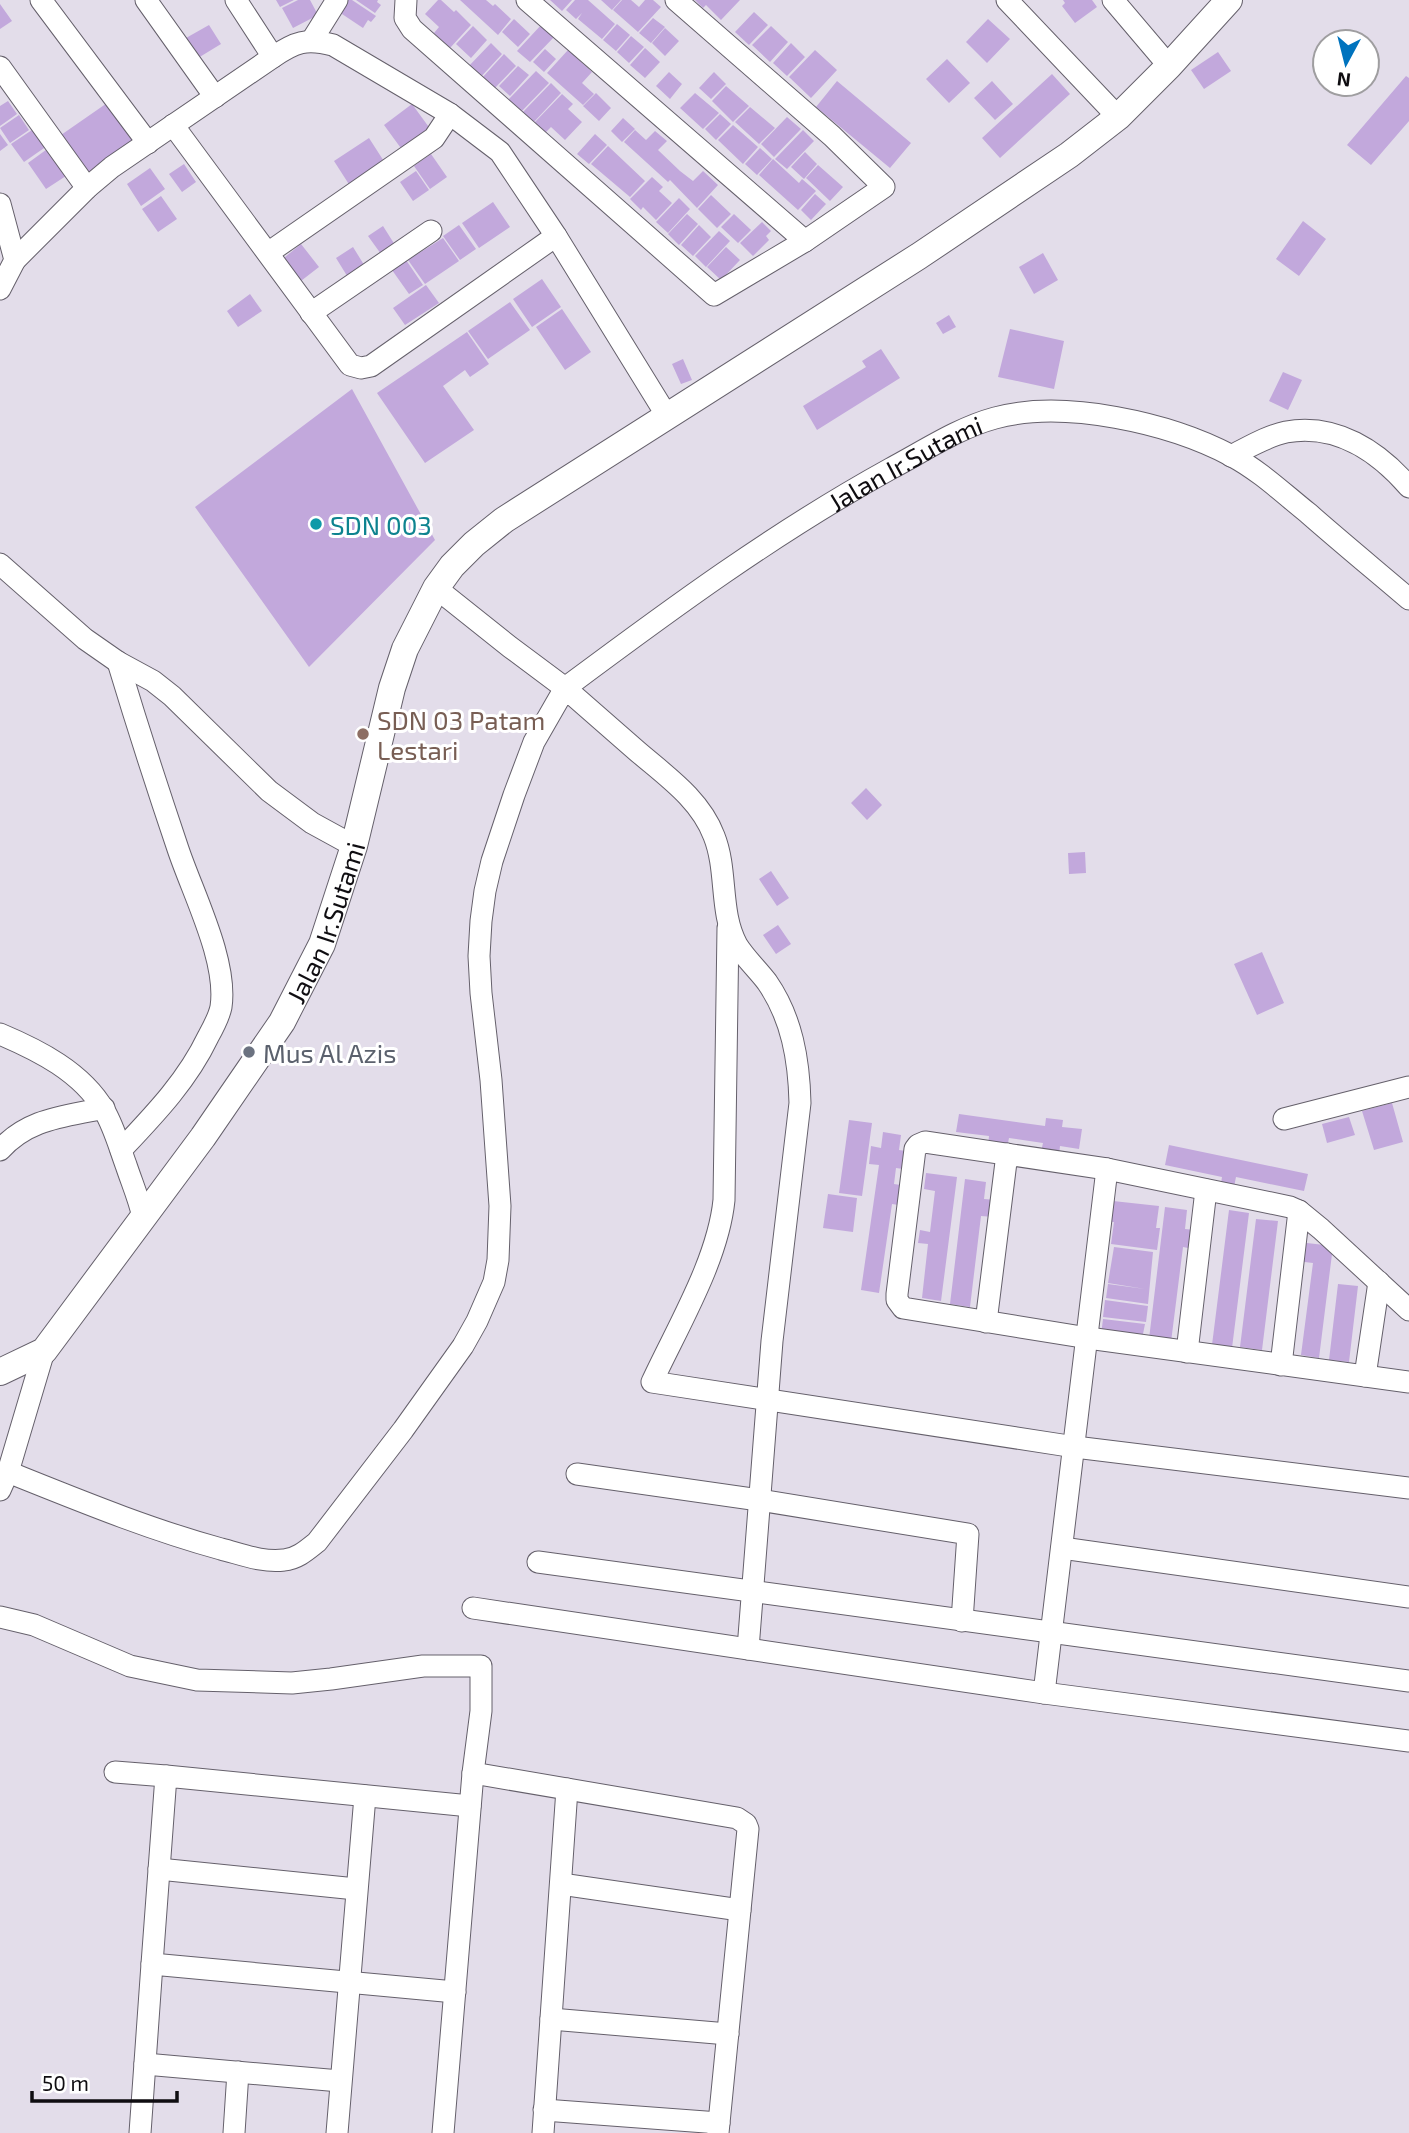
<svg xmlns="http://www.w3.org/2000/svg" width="1409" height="2133" font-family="'Exo 2',sans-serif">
<rect width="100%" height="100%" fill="#e3ddea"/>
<path fill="#c2a8dc" d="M276 0H294L280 7Z
M298 0H310L318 15 293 28 282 8Z
M347 0H352L376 16 371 22 368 20 363 28 339 12Z
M356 0H378L377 2 381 5 375 13Z
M438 0H441L454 12 456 10 471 25 450 48 434 33 439 27 425 14Z
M460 0H486L493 6 495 4 511 19 498 35Z
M550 0H572L562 11Z
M575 0H588L615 24 602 39 578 19 582 13 576 19 566 10Z
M601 0H621L612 10Z
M622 0H631L639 7 645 0H653L661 7 638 32 613 10Z
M695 0H740L721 20 706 5 703 8Z
M1063 0H1092L1097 7 1075 23 1062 6 1065 3Z
M0 4 12 21 0 29Z
M754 12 768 25 749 45 735 32Z
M653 18 665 27 651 43 639 33Z
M514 19 530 34 518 47 502 32Z
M988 19 1010 39 987 63 966 42Z
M542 24 555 36 530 62 517 51Z
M617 24 630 35 616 51 603 40Z
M209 25 221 44 198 58 186 38Z
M473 26 487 40 471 58 456 44Z
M771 26 788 42 770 62 752 45Z
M665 28 679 41 665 56 652 43Z
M631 36 644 47 629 63 617 52Z
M491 43 502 54 479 79 467 68Z
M791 43 805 57 787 76 773 63Z
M645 48 660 62 645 78 630 65Z
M545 49 556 59 544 72 533 62Z
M568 50 592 72 582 83 594 94 583 105 547 73Z
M815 50 837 70 811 98 789 77Z
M1218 52 1231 71 1204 89 1191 70Z
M504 54 516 66 493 90 481 79Z
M947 59 970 83 949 103 926 79Z
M518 66 529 75 510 96 499 86Z
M536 71 549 83 521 112 508 100Z
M669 72 682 84 670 99 656 86Z
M714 72 726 84 711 99 699 88Z
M1052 74 1070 94 1000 158 982 138Z
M1406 76 1409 78V121L1371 165 1347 145Z
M837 81 911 143 890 168 816 107Z
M992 81 1013 104 995 120 974 98Z
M551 83 561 93 533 123 522 113Z
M726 86 749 106 733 122 712 101Z
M596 93 611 108 599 121 583 106Z
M695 93 719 113 703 129 680 108Z
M562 94 573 104 568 109 582 122 565 140 551 127 545 133 534 123Z
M8 101 17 114 0 126V106Z
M110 101 137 140 87 174 61 135Z
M412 104 431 130 403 151 384 125Z
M750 107 775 128 759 144 735 122Z
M720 114 731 124 716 140 705 129Z
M19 115 29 130 10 143 0 128Z
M787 117 801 129 774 157 761 144Z
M623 118 635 129 622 142 611 131Z
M733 125 758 147 743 164 718 140Z
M35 128 47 146 24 162 11 144Z
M635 130 646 140 655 131 667 141 658 150 680 171 693 181 703 171 718 185 697 208 670 180 668 182 624 142Z
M803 130 814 141 787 169 775 159Z
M0 134 8 145 0 151Z
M595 134 607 145 589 164 577 154Z
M369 138 387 166 352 189 334 161Z
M608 146 645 181 630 197 591 164Z
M50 147 69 174 46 189 28 163Z
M760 148 772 159 757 175 745 164Z
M805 152 817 164 804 179 791 167Z
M431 154 447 177 430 189 414 166Z
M773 159 799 183 802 179 816 191 798 210 759 175Z
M184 164 196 182 182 192 169 174Z
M818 165 843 187 830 201 806 178Z
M150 168 165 189 141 206 127 184Z
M416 171 429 190 413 201 400 182Z
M652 177 663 187 659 191 672 203 656 220 643 207 641 210 630 199Z
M815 194 826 204 811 220 801 210Z
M711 195 731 214 717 228 698 209Z
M161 196 177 219 158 232 142 209Z
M679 198 690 209 668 233 656 222Z
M493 202 510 227 479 248 462 223Z
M687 214 698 224 679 245 668 234Z
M734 214 751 230 738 243 721 227Z
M1303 221 1326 239 1299 276 1276 259Z
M762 222 771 231 766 236 769 240 753 256 740 243Z
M459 225 476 249 460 260 443 236Z
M699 225 711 237 693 256 681 245Z
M383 226 395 245 381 254 368 236Z
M719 231 730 241 706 267 695 256Z
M443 238 459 261 425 284 408 260Z
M301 244 319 267 297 284 279 262Z
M353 247 366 268 349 279 336 258Z
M726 247 740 260 721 280 707 267Z
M1043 253 1058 280 1034 294 1019 267Z
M406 260 423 285 409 294 392 270Z
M542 279 561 307 532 327 513 299Z
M426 285 439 303 405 325 393 308Z
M250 294 262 311 238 327 227 311Z
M510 302 530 330 488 359 468 331Z
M562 309 591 352 565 370 536 327Z
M949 315 956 327 943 334 936 323Z
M1010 329 1064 341 1054 389 998 377Z
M467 332 489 364 470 377 465 370 443 386 474 430 425 463 377 393Z
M881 349 900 378 817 430 803 406 866 367 862 361Z
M683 359 692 380 681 384 672 364Z
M1283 372 1302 380 1288 410 1269 401Z
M352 389 435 540 309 667 195 507Z
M866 788 882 805 867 820 851 803Z
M1085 852 1086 873 1069 874 1068 853Z
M771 871 789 898 777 906 759 879Z
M778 925 791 944 776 954 763 935Z
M1262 952 1284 1003 1257 1015 1234 964Z
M1392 1103 1403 1142 1374 1150 1362 1111Z
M959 1114 1045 1126 1046 1118 1063 1120 1062 1127 1082 1129 1079 1149 1060 1146 1059 1155 1041 1152 1043 1143 1009 1138 1007 1148 988 1146 989 1136 956 1132Z
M1349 1117 1355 1135 1327 1143 1322 1124Z
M849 1120 872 1123 862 1196 839 1193Z
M883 1132 901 1135 899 1150 913 1152 910 1170 896 1168 894 1184 907 1186 905 1206 892 1204 879 1293 861 1290 879 1165 869 1164 871 1146 881 1148Z
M1169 1145 1308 1174 1304 1191 1236 1177 1233 1192 1220 1189 1222 1177 1165 1165Z
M926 1173 957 1177 941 1301 922 1298 928 1244 918 1243 920 1230 930 1232 935 1191 924 1189Z
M965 1179 986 1182 984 1199 996 1200 994 1217 981 1216 970 1307 950 1304Z
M828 1194 857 1198 853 1232 823 1228Z
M1113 1201 1159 1206 1156 1228H1160L1157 1250 1111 1244 1114 1222H1111Z
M1165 1207 1187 1210 1185 1229 1195 1230 1193 1249 1183 1247 1171 1342 1149 1339Z
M1229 1210 1249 1213 1232 1348 1212 1345Z
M1256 1219 1278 1221 1262 1350 1240 1347Z
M1298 1242 1333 1246 1319 1358 1301 1355 1313 1263 1296 1261Z
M1114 1247 1153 1252 1148 1304 1106 1298 1108 1284 1145 1289 1108 1283Z
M1338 1284 1358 1286 1349 1362 1329 1360Z
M1105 1300 1148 1306 1146 1322 1103 1317Z
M1103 1319 1145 1324 1143 1334 1120 1332 1119 1338 1101 1335Z"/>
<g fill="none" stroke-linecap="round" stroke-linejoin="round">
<defs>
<g id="minor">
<path d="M41 0 148 143"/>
<path d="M146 0 215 97"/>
<path d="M236 0 273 57"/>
<path d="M406 0 405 18 412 29 714 295 805 241 884 187 832 136 676 0"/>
<path d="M527 0 805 241"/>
<path d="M1007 0 1118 117"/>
<path d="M1113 0 1169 66"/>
<path d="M312 40 337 0"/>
<path d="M0 67 87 188"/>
<path d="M173 125 350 365 361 368 371 366 556 236"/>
<path d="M0 204 15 260 0 289"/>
<path d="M268 253 434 138 450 114"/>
<path d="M15 260 87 188 112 167 273 57C295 42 306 38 333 45L450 114 500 152 556 236 667 416"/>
<path d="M311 313 431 231"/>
<path d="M1231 456C1249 447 1267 436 1286 432 1336 423 1378 451 1409 487"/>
<path d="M0 564 85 639 118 662 153 681 172 696 269 791 312 823 354 846"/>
<path id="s1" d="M436 588 510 647 565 688C671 609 774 533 890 469 924 451 958 428 995 418 1064 399 1170 423 1232 456 1260 471 1283 493 1308 513 1341 542 1375 570 1409 599"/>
<path d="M118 662C137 725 157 787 178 849 193 894 228 961 221 1007 219 1017 213 1028 208 1037 187 1081 154 1115 121 1150"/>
<path d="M728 928 724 1200C718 1260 678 1326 652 1382L1075 1447 1409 1488"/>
<path d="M0 1034C38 1050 82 1072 104 1110 114 1127 119 1146 126 1165 132 1183 139 1199 143 1217"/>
<path d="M1284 1119 1409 1087"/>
<path d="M0 1150C29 1118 64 1117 104 1108"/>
<path d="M1409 1310 1321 1229 1299 1211 1290 1207 1107 1169 925 1142 918 1145 915 1149 897 1294V1300L903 1308 1088 1338 1409 1382"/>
<path d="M986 1322 1007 1154"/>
<path d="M1187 1352 1206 1190"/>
<path d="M1281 1365 1299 1211"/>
<path d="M1365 1376 1379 1282"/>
<path d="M8 1472C78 1500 148 1529 221 1549 241 1554 263 1563 284 1560 297 1559 307 1550 317 1542L403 1430 463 1346 477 1321 494 1282 498 1260 500 1206 491 1080 481 993 479 956 481 921 485 891 492 861 514 795 534 742 565 688C589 709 613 730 637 751 666 776 700 799 714 836 728 871 719 912 737 945 745 958 758 970 767 982 792 1018 799 1060 800 1103L772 1341 748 1649"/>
<path d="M577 1474 759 1500 968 1534 962 1621"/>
<path d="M0 1490 8 1472 44 1351"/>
<path d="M1062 1548 1409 1597"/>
<path d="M538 1562 1409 1681"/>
<path d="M473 1608 1044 1693 1409 1741"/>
<path d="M0 1617 34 1625 130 1666 197 1680 292 1683 331 1679 423 1666H481V1711L473 1773 443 2133"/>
<path d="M1044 1693 1107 1169"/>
<path d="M115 1772 166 1776"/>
<path d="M473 1773 737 1818 746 1824 748 1829 718 2133"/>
<path d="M159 1869 356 1889"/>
<path d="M561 1884 740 1910"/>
<path d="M152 1964 166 1776 470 1806"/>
<path d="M551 2019 728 2034"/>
<path d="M145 2064 340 2081"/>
<path d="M544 2110 719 2123"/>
<path d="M140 2133 152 1964 455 1992"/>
<path d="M234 2133 238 2072"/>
<path d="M337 2133 365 1796"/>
<path d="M543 2133 567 1789"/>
</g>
<g id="tertiary">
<path id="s2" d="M0 1372 44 1351 203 1137 282 1022 322 944 354 846 392 688 405 649 436 588 452 566 474 544 504 520 919 256 1069 155 1118 117 1169 66 1229 0"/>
</g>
</defs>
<use href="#minor" stroke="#65606b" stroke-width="23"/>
<use href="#tertiary" stroke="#65606b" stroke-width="28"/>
<use href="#minor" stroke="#fff" stroke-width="21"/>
<use href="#tertiary" stroke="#fff" stroke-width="26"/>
</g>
<circle fill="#0f9aa8" stroke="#fff" stroke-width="2.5" cx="316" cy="524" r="7"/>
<circle fill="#8d6e63" stroke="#fff" stroke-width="2.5" cx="363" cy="734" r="7"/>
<circle fill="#6b7280" stroke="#fff" stroke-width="2.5" cx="249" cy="1052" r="7"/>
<g text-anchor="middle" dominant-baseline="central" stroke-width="6" stroke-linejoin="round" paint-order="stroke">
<g font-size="26" fill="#0f0d11" stroke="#fff">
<text stroke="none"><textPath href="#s1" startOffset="572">Jalan Ir.Sutami</textPath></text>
<text stroke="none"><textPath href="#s2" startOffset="564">Jalan Ir.Sutami</textPath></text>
</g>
<g font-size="26" fill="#0d838f" stroke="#fff" text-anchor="start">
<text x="330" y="524">SDN 003</text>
</g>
<g font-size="26" fill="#785e54" stroke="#fff" text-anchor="start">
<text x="377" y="719">SDN 03 Patam<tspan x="377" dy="30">Lestari</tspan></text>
</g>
<g font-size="26" fill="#5b616d" stroke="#fff" text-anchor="start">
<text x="263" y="1052">Mus Al Azis</text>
</g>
</g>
<g transform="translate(1346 63) rotate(187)"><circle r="33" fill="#ffffff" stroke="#9f9ea0" stroke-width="2"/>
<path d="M0-5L12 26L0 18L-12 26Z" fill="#0073be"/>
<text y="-10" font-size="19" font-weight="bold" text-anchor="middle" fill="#0f0d11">N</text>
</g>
<path d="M32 2091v10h145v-10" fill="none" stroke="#0f0d11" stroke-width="3.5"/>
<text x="42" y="2091" font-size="21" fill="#0f0d11" stroke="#ffffff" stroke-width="5" paint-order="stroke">50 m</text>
</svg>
